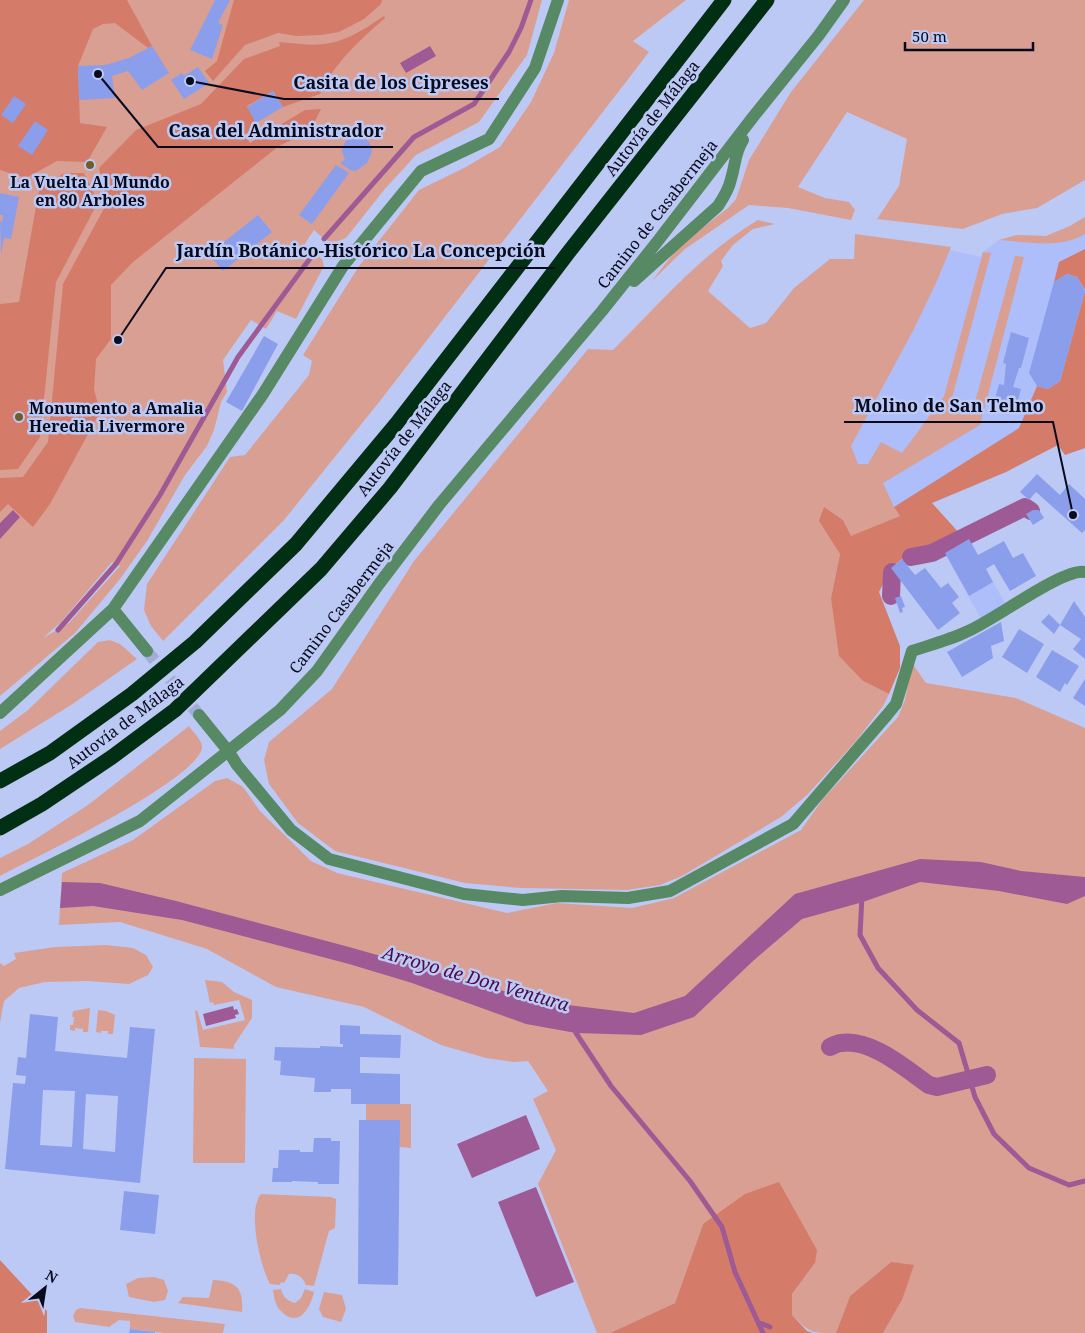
<svg xmlns="http://www.w3.org/2000/svg" width="1085" height="1333" font-family="'Noto Serif',serif">
<rect width="100%" height="100%" fill="#bdc9f5"/>
<path fill="#adbefb" d="M1085 217V448L1065 455 1058 445 1006 472 851 537 843 520 851 446 914 329 950 250 981 257 983 252 999 240 1017 235 1046 236 1070 226Z
M969 539 1005 603 981 619 945 553Z"/>
<path fill="#da9f93" fill-rule="evenodd" d="M0 0H542L527 55 479 122 416 155 384 190 346 238 333 243 324 239 314 230 304 245 322 259 324 266 296 319 277 311 266 329 251 320 223 360 227 392 221 402 214 430 207 446 185 475 147 541 120 579 75 633 0 696ZM112 562 120 566 69 623 43 638 61 622Z
M569 0H686L633 41 649 52 380 401 284 520 163 641 151 626 144 610 147 584 230 457 245 455 309 375 312 361 303 355 359 266 419 190 464 168 500 147 531 102 554 53Z
M864 0H1085V180L1037 208 1002 214 963 229 877 219 899 186 907 139 847 112 798 187 825 198 849 202 855 210 851 220 788 208 749 205 685 249 651 282 680 245 728 208 736 199 749 160 791 92Z
M1085 217V234C1061 249 1027 242 999 240L1017 235 1046 236 1070 226Z
M758 220 775 224 753 229 733 245 721 261 723 266 708 291 750 328 766 323 794 288 830 259H854L855 234 951 247 937 281 914 329 851 446 858 464H868L881 442 902 453 944 396 983 252 991 253 952 398 975 402 1015 256 1024 257 980 425 883 483 894 507 900 516 851 537 843 520 825 508 820 521 840 554 831 598 863 681 889 694 883 706 856 741 807 795 781 817 682 876 660 885 627 890 520 888 465 883 335 851 298 823 269 784 264 760 269 742 332 689 414 561 588 349 613 350C659 304 702 253 758 220Z
M110 640 120 644 137 659 71 705 0 749V731L28 710 98 642Z
M912 663 926 683 1016 698 1085 728V1333H883L902 1300 891 1262 850 1296 836 1333C809 1333 811 1333 792 1315V1294L815 1263 703 1224 675 1303 610 1333H597L538 1184 556 1150 533 1099 548 1091 528 1061 514 1062 486 1058 441 1045 364 1007 276 987 207 949 120 922 59 925 62 873 133 840 215 781 227 778 243 787 260 811 311 861 337 873 507 913 557 903 632 908 674 898 801 830 823 799 898 717 905 700Z
M189 726C193 732 203 741 202 748 196 781 34 858 0 876V858L28 844 88 805Z
M106 945 133 948 146 955 153 967 148 975 129 984 88 981 45 982 19 988 4 1001 0 1023V963L4 966 16 959 14 953 55 947Z
M205 980 222 982 234 992 252 1000V1018L234 1045V1049L200 1047 195 1011 197 1010 203 1030 245 1020 239 1000 214 1005 213 1002 210 1003Z
M90 1008 88 1032H83V1029L75 1028V1031L70 1030V1025H73L74 1017H72L73 1011Z
M98 1010 106 1011 115 1015 113 1034H108V1031H101V1033L96 1032Z
M194 1058 246 1059 245 1163H193Z
M366 1104H411V1148L400 1147 366 1120Z
M261 1194 331 1197 336 1199 335 1228 329 1231 314 1286 306 1285C302 1277 298 1273 289 1274L284 1283 281 1282 280 1285 270 1284C260 1266 247 1210 261 1194Z
M154 1277 164 1280 168 1291 165 1300 154 1302 129 1297 126 1284 138 1278Z
M213 1280C236 1281 244 1288 242 1312L178 1303 183 1297 209 1298Z
M281 1289C283 1297 287 1301 295 1303L301 1298 305 1289 314 1292C310 1310 297 1330 279 1309 275 1304 274 1296 273 1290Z
M324 1292 342 1295 346 1309 341 1322 323 1317 319 1309Z
M80 1308 225 1324 223 1333H164L130 1329V1321L119 1320 109 1327 75 1322 73 1316 76 1310Z"/>
<path fill="#d57b69" d="M0 0H127L152 46 148 48 115 23 103 24 93 29 78 66 80 123 107 127 87 162 57 161 26 178 0 170Z
M234 0H382L381 4 364 19 339 32 321 35 297 36 278 33 245 45 213 81 205 71 217 61Z
M384 16 385 18C360 40 334 63 320 94L283 107 273 91 247 106 258 126 245 135 250 143 305 110 321 109 310 131 279 146 133 262 111 285V339L96 359 94 389 100 412 50 504 33 527 8 504 0 512V478L23 477 48 442 63 284 107 203 99 168 136 130 201 104 244 59 280 46 279 42C294 43 309 46 323 44 346 42 366 28 384 16Z
M64 173H84L98 202 56 282 40 437 18 469 0 470V304L19 302 39 190Z
M1085 249V290L1077 277 1067 274 1054 282 1059 262Z
M1085 291V448L1065 455 1058 445 1006 472 932 503 961 535 932 549 908 554 891 568 879 592 900 646V668L889 694 863 681 839 656 831 598 840 554 819 521 824 507 843 520 851 536 900 516 894 507 1019 428 1037 386 1048 389 1060 381Z
M779 1182 817 1250 815 1263 792 1294V1315L807 1331 813 1333H610L675 1303 703 1224 745 1194Z
M0 1260 47 1311V1333H0Z
M891 1262 914 1265 902 1300 883 1333H836L850 1296Z"/>
<path fill="#9e5a94" d="M430 46 436 56 406 73 400 63Z
M13 510 20 517 0 539V523Z
M920 859 981 862 1021 871 1085 877V896L1067 904 999 891 920 882 863 902 802 919 753 961 694 1017 641 1035 576 1033 526 1024 412 983 349 964 182 920 93 906 60 908 62 882 100 883 176 901 349 947 543 1002 634 1013 685 996 795 894Z
M233 1006 234 1010 237 1009 239 1014 235 1015 236 1018 206 1026 203 1014Z
M526 1115 540 1149 472 1178 457 1144Z
M536 1187 574 1282 536 1297 498 1202Z"/>
<g fill="none" stroke-linecap="round" stroke-linejoin="round">
<path stroke="#9e5a94" stroke-width="5" d="M324 239 414 137 474 104 509 52 521 28 531 0
M58 630 116 564 160 495 238 357 314 253
M862 896 860 935 878 968 917 1010 959 1043 975 1097 994 1134 1029 1168 1069 1185 1085 1181
M575 1028 576 1033 611 1086 690 1181 722 1227 735 1272 763 1333
M760 1323 770 1327"/>
<path stroke="#9e5a94" stroke-width="18" d="M911 557 932 553 1025 507 1031 511
M891 596 892 572
M830 1047C834 1045 838 1043 841 1043 871 1038 906 1069 929 1085L937 1087 987 1075"/>
</g>
<path fill="#8a9eec" fill-rule="evenodd" d="M215 0H230L218 23 223 25 212 59 190 50Z
M152 46 169 73 142 90 128 71 112 76 115 98 79 100 78 66 105 65 129 58Z
M198 67 209 83 184 99 171 80 182 73 184 76Z
M273 91 283 107 256 123 247 107Z
M14 96 26 104 13 123 1 115Z
M35 121 48 130 32 155 18 146Z
M357 136 368 141 371 146 372 152 367 163 356 171 350 170 340 163 345 160 342 151 343 146 346 141Z
M336 165 349 173 312 224 299 215Z
M0 193 19 197 11 239 4 238 1 255 0 221 2 222 3 215H0Z
M258 215 272 232 223 271 209 254Z
M1066 274 1077 277 1085 291 1060 381 1048 389 1037 386 1029 373 1054 282Z
M1011 332 1029 338 1021 368H1019L1013 387 1021 389 1016 408 994 403 999 384 1004 385 1006 364 1003 363Z
M264 336 278 344 242 411 226 402Z
M1037 474 1060 495 1069 484 1085 499V530L1082 533 1036 492 1029 500 1020 492Z
M1033 510H1039L1044 518 1033 525 1026 514Z
M969 539 978 555 1004 541 1013 558 1023 553 1036 576 1010 591 994 564 986 569 993 582 969 596 945 553Z
M902 559 915 575 925 568 941 588 948 583 959 597 952 603 960 613 938 630 891 568Z
M901 596 905 607 902 608 903 612 900 613 895 598Z
M1074 601 1085 617V659L1073 649 1081 639 1060 625Z
M1049 614 1060 625 1054 634 1041 622Z
M1001 622 1004 641 991 646 993 658 962 677 947 652Z
M1019 629 1044 644 1027 673 1002 657Z
M1052 650 1079 666 1067 685 1065 683 1060 692 1036 677Z
M1085 679V706L1073 698Z
M30 1014 58 1017 55 1051 127 1058 130 1027 155 1029 140 1183 5 1169 13 1083 25 1084 26 1076 16 1075 18 1057 26 1058ZM43 1090 75 1091 72 1147 40 1145ZM86 1094 118 1096 115 1152 83 1149Z
M340 1025 360 1026V1034L401 1035 400 1058 360 1057V1073L400 1074V1104H351V1089H331V1092H314L315 1078 280 1075 281 1061 274 1060 275 1047 320 1048V1046L343 1047V1044H340Z
M359 1120H400L398 1285 358 1284Z
M314 1138H331V1141H340L339 1184H318V1182L292 1181V1182H272L273 1168H278L279 1150H300V1152H313Z
M124 1191 159 1195 155 1234 120 1230Z
M130 1329 155 1332V1333H129Z"/>
<g fill="none" stroke-linecap="round" stroke-linejoin="round">
<path stroke="#a2acd5" stroke-width="12" stroke-dasharray="12 6" stroke-linecap="butt" d="M147 651 199 715"/>
<path stroke="#568964" stroke-width="12" d="M634 281 718 206C724 197 729 189 731 179 736 163 734 155 743 140
M113 609 147 651
M0 713 113 609 263 394 343 266 421 171 489 139 535 68 558 0
M199 715 229 752 237 765 291 830 329 859 464 894 523 900 562 896 628 898 670 891 793 824 887 715 896 704 912 651C930 645 949 640 966 632 992 622 1062 568 1085 572
M0 890 140 821 280 710 317 671 379 584 439 505 602 311 657 242 753 117 819 35 844 0"/>
<path stroke="#002f14" stroke-width="15" d="M0 781 50 753 132 694 195 642 296 544 397 423 724 0
M0 828 42 804 112 757 175 710 321 569 390 488 568 253 767 0"/>
</g>
<g fill="#6d5e2b" stroke="#bdc9f5" stroke-width="2">
<circle cx="90" cy="165" r="5"/>
<circle cx="19" cy="417" r="5"/>
</g>
<g text-anchor="middle" dominant-baseline="central" stroke-width="5" stroke-linejoin="round" paint-order="stroke">
<g font-size="16" fill="#080b1d" stroke="#bdc9f5">
<text transform="translate(652 118) rotate(-52)">Autovía de Málaga</text>
<text transform="translate(657 214) rotate(-52)">Camino de Casabermeja</text>
<text transform="translate(404 438) rotate(-52)">Autovía de Málaga</text>
<text transform="translate(341 607) rotate(-53)">Camino Casabermeja</text>
<text transform="translate(125 722) rotate(-37)">Autovía de Málaga</text>
</g>
<g font-size="16" font-weight="bold" fill="#080b1d" stroke="#bdc9f5">
<text x="90" y="182">La Vuelta Al Mundo<tspan x="90" dy="18">en 80 Arboles</tspan></text>
<text x="29" y="408" text-anchor="start">Monumento a Amalia<tspan x="29" dy="18">Heredia Livermore</tspan></text>
</g>
<g font-size="18" font-style="italic" fill="#4c0b46" stroke="#bdc9f5">
<text transform="translate(476 978) rotate(16)">Arroyo de Don Ventura</text>
</g>
</g>
<path fill="none" stroke="#080b1d" stroke-width="2" d="M190 81L284 99H499M98 74L158 147H393M118 340L166 268H555M1073 515L1053 422H844"/>
<g fill="#080b1d" stroke="#bdc9f5" stroke-width="2">
<circle cx="190" cy="81" r="5"/>
<circle cx="98" cy="74" r="5"/>
<circle cx="118" cy="340" r="5"/>
<circle cx="1073" cy="515" r="5"/>
</g>
<g font-size="18" text-anchor="middle" font-weight="bold" fill="#080b1d" stroke="#bdc9f5" stroke-width="5" stroke-linejoin="round" paint-order="stroke">
<text x="391" y="89">Casita de los Cipreses</text>
<text x="276" y="137">Casa del Administrador</text>
<text x="361" y="257">Jardín Botánico-Histórico La Concepción</text>
<text x="949" y="412">Molino de San Telmo</text>
</g>
<g transform="translate(45 1288) rotate(30)" stroke="#bdc9f5" stroke-width="4" paint-order="stroke">
<path d="M0-4L9 19L0 12L-9 19Z" fill="#080b1d"/>
<text y="-8" font-size="14" font-weight="bold" text-anchor="middle" fill="#080b1d">N</text>
</g>
<path d="M905 42v8h128v-8" fill="none" stroke="#080b1d" stroke-width="2.5"/>
<text x="912" y="42" font-size="15" fill="#080b1d" stroke="#bdc9f5" stroke-width="4" paint-order="stroke">50 m</text>
</svg>
